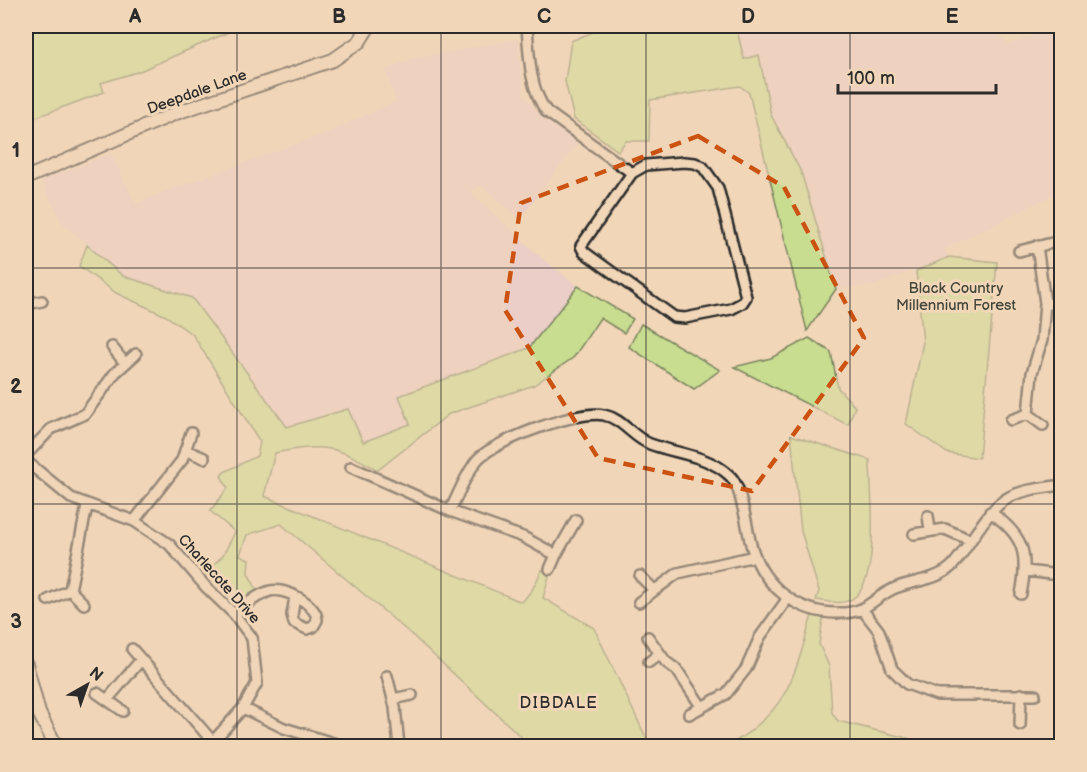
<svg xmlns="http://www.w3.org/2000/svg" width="1087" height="772" font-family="'Balsamiq Sans',sans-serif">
<rect width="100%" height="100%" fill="#f1d6b8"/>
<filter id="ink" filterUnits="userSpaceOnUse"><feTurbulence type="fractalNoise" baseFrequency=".0167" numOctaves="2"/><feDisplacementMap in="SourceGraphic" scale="12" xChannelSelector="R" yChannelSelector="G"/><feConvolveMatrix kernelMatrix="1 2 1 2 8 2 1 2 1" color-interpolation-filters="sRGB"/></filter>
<g filter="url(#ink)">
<path fill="#eacec7" d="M736 26H919L924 34 994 31 1008 44 1060 26 1061 191 945 249 949 257 873 286 836 289 801 172 771 115 760 55 744 59Z
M518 39 524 96 546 121 578 143 520 219 482 186 470 191 540 257 578 286 529 348 400 396 411 424 363 442 348 409 287 427 192 299 123 276 62 223 41 181 111 153 136 204 168 190 326 133 396 101 385 70 413 58Z"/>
<path fill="#c9dd91" stroke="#7a845e" stroke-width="1.5" d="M26 26H227L233 30 140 71 101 83 104 92 26 121Z
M607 26H736L744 59 759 55 771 115 801 172 836 289 807 331 749 93 740 86 650 100 649 141H626L618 151 574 119 565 81 571 41Z
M87 245 123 276 192 298 287 427 348 409 363 442 410 424 399 396 529 348 578 286 633 319 624 333 600 318 574 357 534 385 449 414 378 470C336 446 323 443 275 453L264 496 522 602 532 590 542 570 550 573 543 598 594 628 650 746H531L412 635 281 524 247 535 240 555 249 559 248 573 257 590 237 602 205 574 223 555 235 532 210 511 228 488 221 476 224 472 257 456 260 442 193 335 166 316 116 293 79 266Z
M949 257 997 262 979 458 947 453 906 424 923 342 916 271Z
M641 324 720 370 694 389 629 347Z
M809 338 831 352 838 388 855 407 848 425 734 367 771 358Z
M791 435 870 460C870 493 881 572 856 596 846 606 829 602 816 600L819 591 801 531Z
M812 615 823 618 819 644 829 666 832 713 838 721 911 739 925 746H728C788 711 794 678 812 615Z"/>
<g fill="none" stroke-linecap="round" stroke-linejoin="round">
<defs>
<path id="minor" d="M527 26C529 54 529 89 547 112L632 173
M684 162 695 163 703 167 718 188 746 297 742 303 731 309 685 318 674 317 584 252 581 246 632 173 646 165Z
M1019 251 1052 243
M1045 303 1062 305
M27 304 42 301
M112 347 124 362
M1028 414 1032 373 1042 340 1045 303 1037 246
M1011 420 1028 414 1043 425
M185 450 204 458
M26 455 51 429 85 414 115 373 136 354
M26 461 71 498 134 521 169 544 206 587 234 614 252 638 257 683 243 708 209 746
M351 467 450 511 523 537 556 555 576 520
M450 511C458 495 466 473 478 459 496 440 580 409 604 415 623 419 632 437 650 444 677 454 707 455 729 475 738 483 740 497 743 508 747 521 748 535 752 548 763 585 797 613 836 613 867 614 870 600 893 589 912 580 935 582 952 566 960 558 966 547 973 537 1002 493 1011 492 1062 485
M990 512C1024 535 1029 554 1021 594
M928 516 930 530
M134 521 182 460 191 433
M914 534 945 529 970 540
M550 569 556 555
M1026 571 1051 574
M640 576 653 589
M48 600 70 590
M639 602 678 573 755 556
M84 604 70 590 87 506
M862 609 879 631 892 669 907 684 937 695H1035
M234 614C245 606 256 595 270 591 285 587 317 604 317 620L313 627 307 629 294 623 292 615 295 597
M648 637 666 662 677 670 701 706
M132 649 214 743
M649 662 659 654
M387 676 395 707 399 746
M97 693 123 711
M393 699 412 695
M107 700 140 661
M243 708 284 728 343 746
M689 714 726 694 746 669 760 637 788 598
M1020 725 1021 694"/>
<path id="tertiary" d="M26 178 176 113 333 60 359 42 369 26
M26 664 39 713 56 746"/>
</defs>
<use href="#minor" stroke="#2b2b2b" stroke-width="14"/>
<use href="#tertiary" stroke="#2b2b2b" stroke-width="16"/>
<use href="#minor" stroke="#f1d6b8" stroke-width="9"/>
<use href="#tertiary" stroke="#f1d6b8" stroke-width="12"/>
</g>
</g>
<path d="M0 0H1087V772H0ZM698 136 784 187 864 338 752 491 598 458 505 310 521 203Z" fill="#f1d6b8" fill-opacity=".55" fill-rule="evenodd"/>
<path fill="none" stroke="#cc5211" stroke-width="4.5" stroke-dasharray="12 8" stroke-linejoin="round" d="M698 136 784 187 864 338 752 491 598 458 505 310 521 203Z"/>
<path fill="none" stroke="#2b2b2b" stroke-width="1.5" stroke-opacity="0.55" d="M237 26V746M441 26V746M646 26V746M850 26V746M26 268H1062M26 504H1062"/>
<g text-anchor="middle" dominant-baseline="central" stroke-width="6" stroke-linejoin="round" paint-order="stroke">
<g font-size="15" fill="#2b2b2b" stroke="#f1d6b8">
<text transform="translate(197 92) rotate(-20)">Deepdale Lane</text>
<text transform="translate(219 579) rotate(48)">Charlecote Drive</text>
</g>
<g font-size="15" fill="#43463a" stroke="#f1d6b8">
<text x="956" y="288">Black Country<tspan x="956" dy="17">Millennium Forest</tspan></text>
</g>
<g font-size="16" letter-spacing="1.5" fill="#2b2b2b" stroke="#f1d6b8">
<text x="559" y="703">DIBDALE</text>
</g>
</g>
<rect width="1087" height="772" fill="none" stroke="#f1d6b8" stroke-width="66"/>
<g transform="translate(87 685) rotate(40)" stroke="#f1d6b8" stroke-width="4.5" paint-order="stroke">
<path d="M0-4.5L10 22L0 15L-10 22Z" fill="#2b2b2b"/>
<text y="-9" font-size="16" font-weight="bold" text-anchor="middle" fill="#2b2b2b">N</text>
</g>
<path d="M838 84v9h158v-9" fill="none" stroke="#2b2b2b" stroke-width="3"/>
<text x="847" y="84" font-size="18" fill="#2b2b2b" stroke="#f1d6b8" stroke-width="4.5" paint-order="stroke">100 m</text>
<rect x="33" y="33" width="1021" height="706" fill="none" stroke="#2b2b2b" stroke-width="2"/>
<g font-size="20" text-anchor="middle" font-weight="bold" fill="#2b2b2b">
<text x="135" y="23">A</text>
<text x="339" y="23">B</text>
<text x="544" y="23">C</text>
<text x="748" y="23">D</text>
<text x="952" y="23">E</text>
<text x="16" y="157">1</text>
<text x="16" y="393">2</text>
<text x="16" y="628">3</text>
</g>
</svg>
